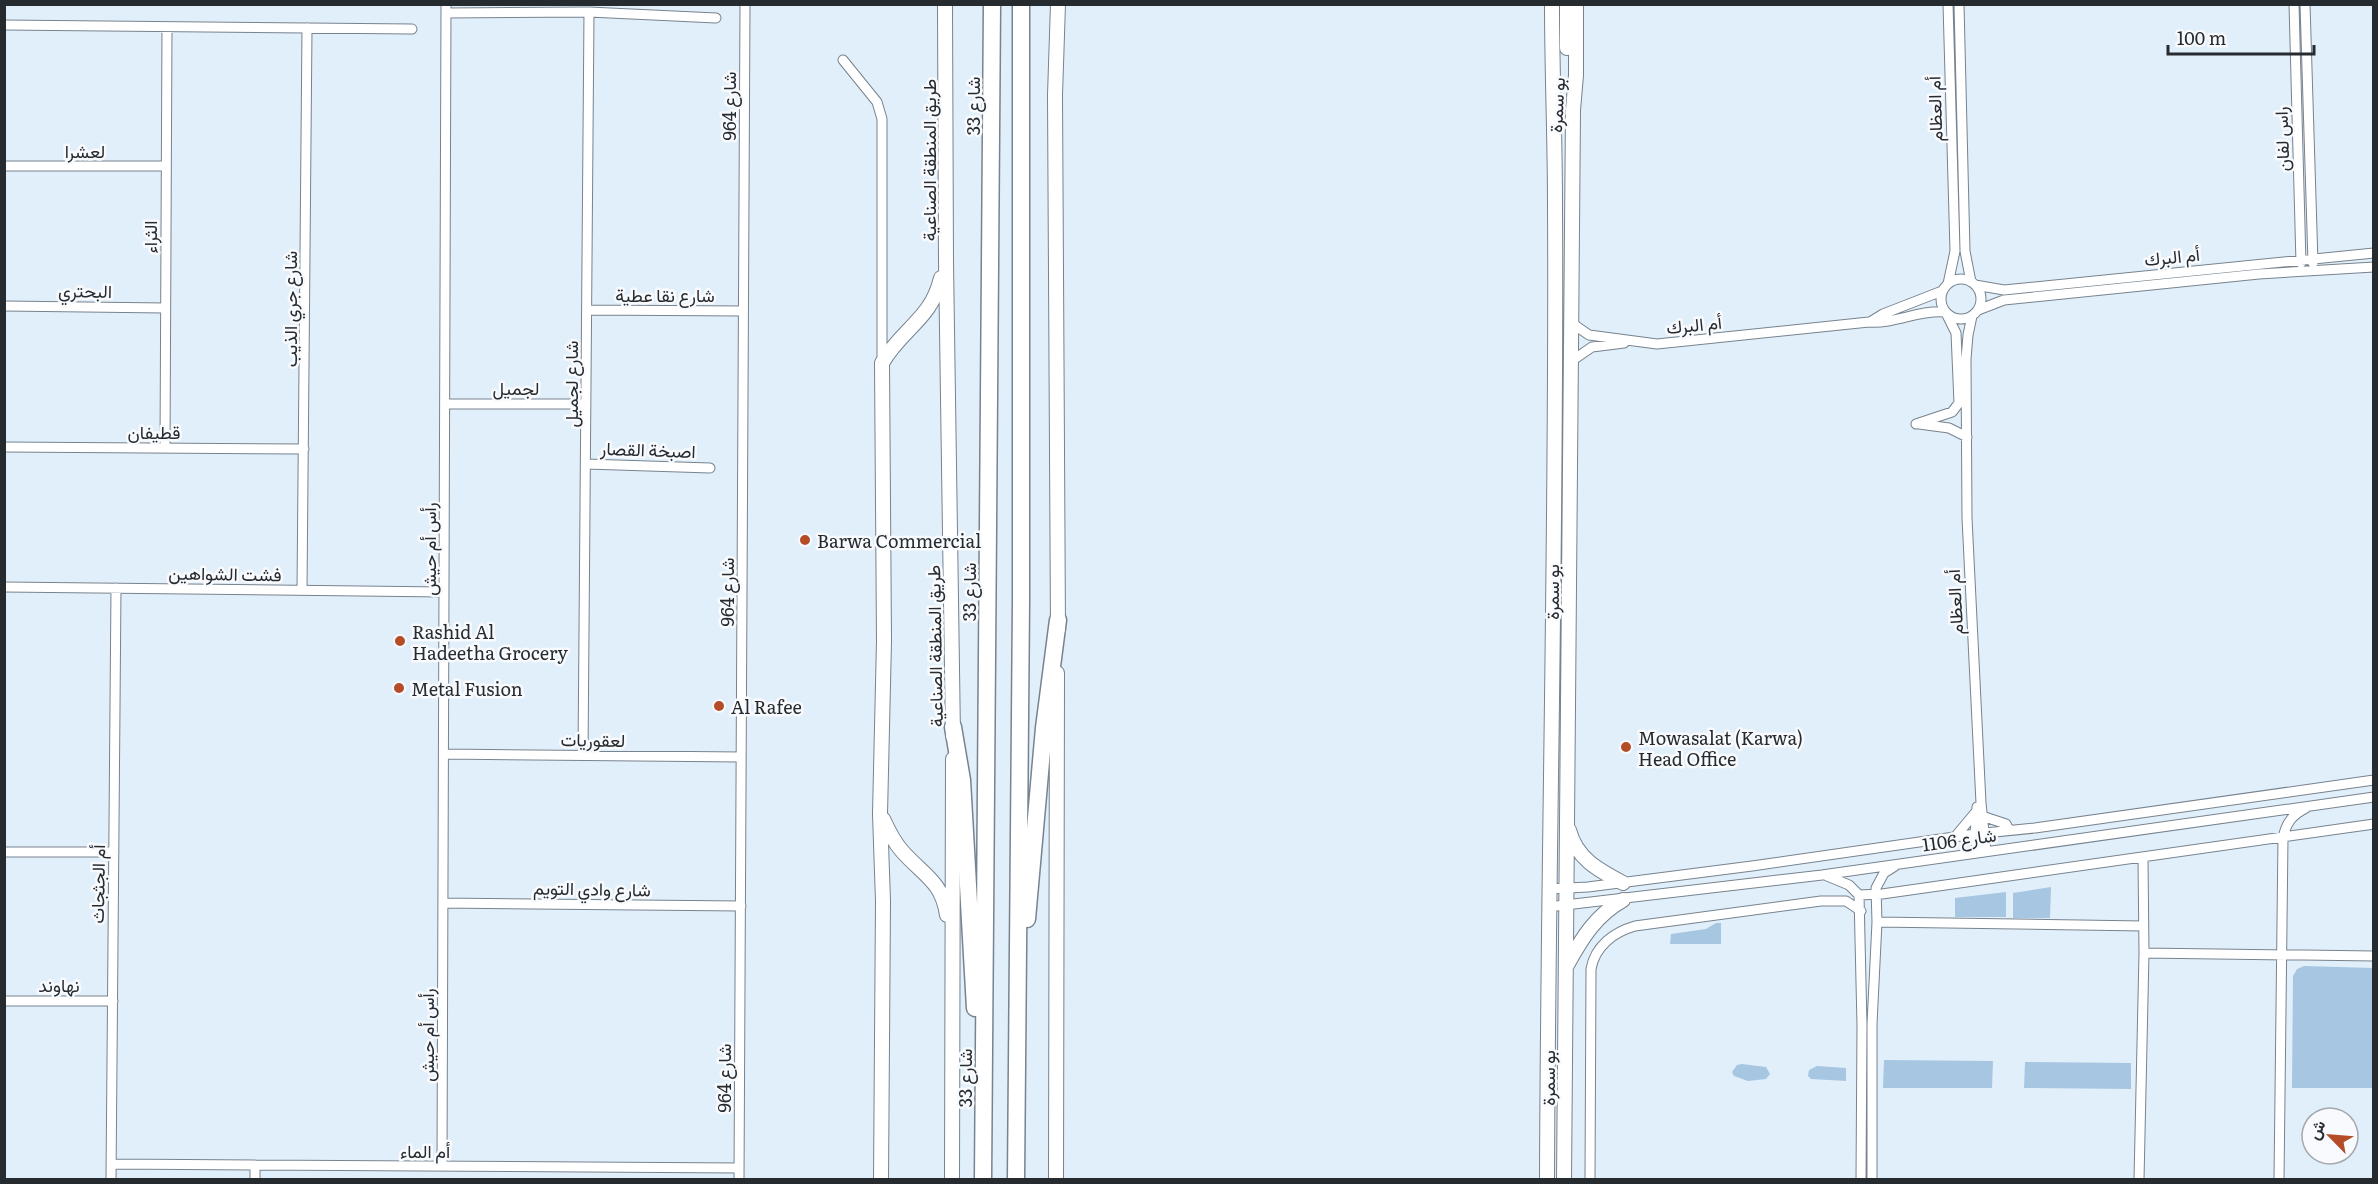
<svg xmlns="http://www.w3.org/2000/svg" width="2378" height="1184" font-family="Literata,Vazirmatn,serif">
<rect width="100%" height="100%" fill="#e1effb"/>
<path fill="#a7c6e1" d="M2051 887 2050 918H2013V893Z
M2006 892V917H1955V898Z
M1716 923H1721V944H1670L1671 934 1706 929Z
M2304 966 2373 968V1088H2292L2293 976 2297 969Z
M1884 1060 1993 1061 1992 1088H1883Z
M2025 1062 2131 1063V1089L2024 1088Z
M1742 1064 1766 1067 1770 1074 1766 1079 1748 1081 1734 1076 1732 1072 1737 1065Z
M1817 1066 1846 1068V1081L1811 1079 1808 1076 1809 1070Z"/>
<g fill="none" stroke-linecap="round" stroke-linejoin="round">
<defs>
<path id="street" d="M1948 4 1955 251 1948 284
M1959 4 1965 251 1971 282
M2294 4 2301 263
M2305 4 2313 263
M446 13 589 12 716 18
M4 25 412 29
M843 60 877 102 882 119V362
M4 166H166
M1941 299a20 20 0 1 1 40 0a20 20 0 1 1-40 0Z
M1975 285 2004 290 2374 253
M4 306 165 308
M587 310 743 311
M1978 310 2004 300 2259 274 2374 267
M1972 316 1968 335 1966 359 1967 518 1981 803 1986 851
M1570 319 1576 326 1589 335 1657 344 1869 322C1895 324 1918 310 1944 312
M1870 322 1883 314 1942 291
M1570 362 1592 347 1624 343
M445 404H586
M1916 424 1952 412 1959 403 1956 333 1947 315
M1919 424 1949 428 1967 437
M4 447 304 449
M165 448 167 27
M586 464 710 468
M4 587 444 592
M302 590 307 28
M444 754 741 757
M583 755 589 12
M1977 807 1975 834 1977 852
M1982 816 2006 824 2009 830
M1955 837 1975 813
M4 852H114
M1827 876 1849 885 1859 895 1862 1025 1861 1180
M1548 889 1588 887 1752 866 1975 834 2035 828 2374 780
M1859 895 1882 894 2374 824
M443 903 741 906
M1548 907 1822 875 2374 797
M1877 922 2143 926
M2144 953 2374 956
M4 1001H113
M111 1164 739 1168
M442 1166 446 4
M111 1180 116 588
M255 1180V1165
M739 1180 745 4
M1590 1180 1591 969C1595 946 1614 932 1635 926L1821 901H1846L1861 911
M1872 1180V1024L1877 922 1876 888 1884 873 1895 866
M2139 1180 2144 953 2143 858
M2279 1180 2283 838C2286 823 2292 815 2306 808"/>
<path id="secondary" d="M945 4 946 262 953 736
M1567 4V48
M1058 629 1055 95 1058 4
M883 819C888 830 894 842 902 851 923 875 942 881 947 915
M1569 830C1576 858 1598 870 1623 883
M1567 965C1582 938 1596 915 1623 900
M881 1180 883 901 880 814 884 641 882 363C902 328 931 320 941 278
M952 1180 953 759
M1056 1180 1057 673
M1547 1180C1548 855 1557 530 1555 205 1555 138 1552 71 1552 4
M1564 1180 1573 110 1576 75V4"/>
<path id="highway" d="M953 727 962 780 975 1008
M1027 919 1044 728 1058 620
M983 1180 992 4
M1016 1180 1021 602V4"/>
</defs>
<use href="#street" stroke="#77838e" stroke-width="11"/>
<use href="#secondary" stroke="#77838e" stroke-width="16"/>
<use href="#highway" stroke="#77838e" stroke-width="19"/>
<use href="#street" stroke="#fff" stroke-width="9"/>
<use href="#secondary" stroke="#fff" stroke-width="14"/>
<use href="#highway" stroke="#fff" stroke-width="16"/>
</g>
<g fill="#b44d27" stroke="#f8fafd" stroke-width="2">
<circle cx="805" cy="540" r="6"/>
<circle cx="400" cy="641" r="6"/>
<circle cx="399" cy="688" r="6"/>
<circle cx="719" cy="706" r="6"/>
<circle cx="1626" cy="747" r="6"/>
</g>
<g text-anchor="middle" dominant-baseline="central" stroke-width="5" stroke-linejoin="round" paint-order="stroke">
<g font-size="18" fill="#262b30" stroke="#f8fafd">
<text transform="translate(1556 105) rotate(-87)">بو سمرة</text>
<text transform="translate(728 106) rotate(-90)">شارع 964</text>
<text transform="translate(972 106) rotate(-90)">شارع 33</text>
<text transform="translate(1934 109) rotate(-92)">أم العظام</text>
<text transform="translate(2281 139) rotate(-92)">راس لفان</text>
<text x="85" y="150">لعشرا</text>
<text transform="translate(928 160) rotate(-90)">طريق المنطقة الصناعية</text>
<text transform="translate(149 237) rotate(-90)">الثراء</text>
<text transform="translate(2172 256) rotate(-6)">أم البرك</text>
<text transform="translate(85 290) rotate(1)">البحتري</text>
<text x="665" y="294">شارع نقا عطية</text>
<text transform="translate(289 309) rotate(-90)">شارع جري الذيب</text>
<text transform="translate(1694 324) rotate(-6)">أم البرك</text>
<text transform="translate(570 384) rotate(-90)">شارع لجميل</text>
<text x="516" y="387">لجميل</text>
<text x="154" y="431">قطيفان</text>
<text transform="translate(648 449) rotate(2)">اصبخة القصار</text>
<text transform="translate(428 549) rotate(-90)">رأس أم حيش</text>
<text transform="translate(225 573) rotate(1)">فشت الشواهين</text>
<text transform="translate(726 592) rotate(-90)">شارع 964</text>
<text transform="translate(968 592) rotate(-90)">شارع 33</text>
<text transform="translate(1551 592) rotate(-90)">بو سمرة</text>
<text transform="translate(1954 602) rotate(-93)">أم العظام</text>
<text transform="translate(934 646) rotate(-91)">طريق المنطقة الصناعية</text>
<text transform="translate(593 739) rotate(1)">لعقوريات</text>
<text transform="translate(1959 839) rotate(-8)">شارع 1106</text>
<text transform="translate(97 884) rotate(-89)">أم الجثجاث</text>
<text transform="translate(592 888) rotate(1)">شارع وادي التويم</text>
<text x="59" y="984">نهاوند</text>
<text transform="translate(426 1035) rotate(-90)">رأس أم حيش</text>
<text transform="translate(723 1078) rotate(-90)">شارع 964</text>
<text transform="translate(964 1078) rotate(-90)">شارع 33</text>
<text transform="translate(1547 1078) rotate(-90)">بو سمرة</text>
<text x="425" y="1150">أم الماء</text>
</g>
<g font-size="18" fill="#262b30" stroke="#f8fafd" text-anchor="start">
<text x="817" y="540">Barwa Commercial</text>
<text x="412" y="631">Rashid Al<tspan x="412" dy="21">Hadeetha Grocery</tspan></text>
<text x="411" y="688">Metal Fusion</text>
<text x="731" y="706">Al Rafee</text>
<text x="1638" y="737">Mowasalat (Karwa)<tspan x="1638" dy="21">Head Office</tspan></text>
</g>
</g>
<rect width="2378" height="1184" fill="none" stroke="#262b30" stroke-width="12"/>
<g transform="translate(2330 1136) rotate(295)"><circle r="28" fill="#f8fafd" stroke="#a4a7ab" stroke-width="1.5"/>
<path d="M0-4.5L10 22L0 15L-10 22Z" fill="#b44d27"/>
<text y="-9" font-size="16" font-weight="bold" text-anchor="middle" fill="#262b30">ش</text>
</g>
<path d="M2168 45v9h146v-9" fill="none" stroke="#262b30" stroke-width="3"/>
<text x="2177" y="45" font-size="18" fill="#262b30" stroke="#f8fafd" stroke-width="4.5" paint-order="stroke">100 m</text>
</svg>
